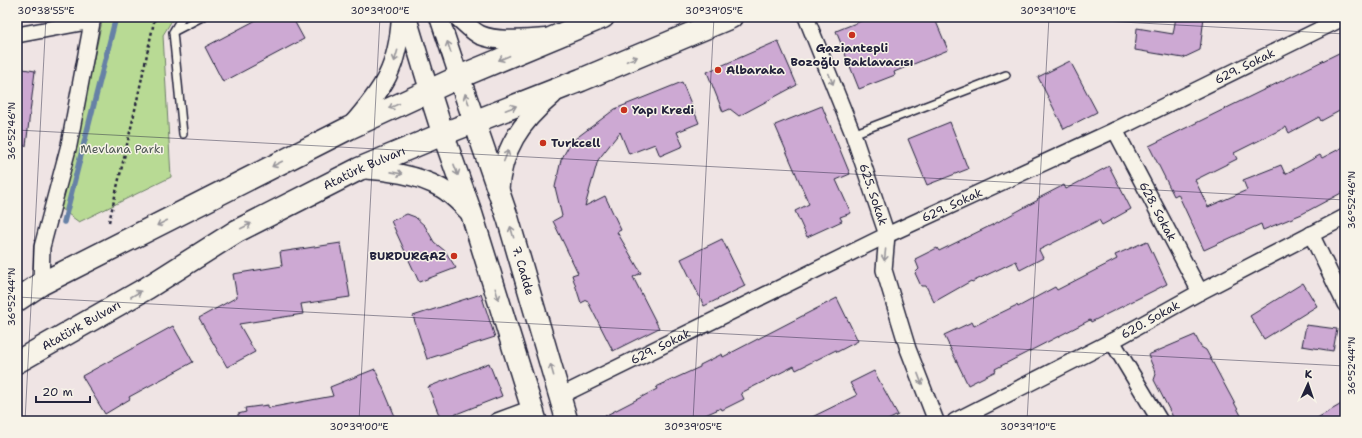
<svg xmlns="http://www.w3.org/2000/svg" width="1362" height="438" font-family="'Shantell Sans',sans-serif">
<rect width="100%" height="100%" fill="#efe4e4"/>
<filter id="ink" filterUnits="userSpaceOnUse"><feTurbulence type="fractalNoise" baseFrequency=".025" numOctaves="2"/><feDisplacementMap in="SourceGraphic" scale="8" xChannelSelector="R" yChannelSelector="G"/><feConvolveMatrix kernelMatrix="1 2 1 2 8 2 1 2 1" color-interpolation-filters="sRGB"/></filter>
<g filter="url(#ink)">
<path fill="#b8da94" stroke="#6d7e68" d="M103 17H174L163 35 171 177 79 222 61 209Z"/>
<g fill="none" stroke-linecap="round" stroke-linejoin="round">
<path stroke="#6681a6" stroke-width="5.5" d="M64 222 116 17"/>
</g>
<path fill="#cda9d3" stroke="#22223b" d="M262 17H292L304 39 223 82 205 47Z
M871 17H934L948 50 894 72 895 75 859 89 836 31Z
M1176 17H1204L1200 50 1183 58 1135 50 1137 28 1173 34Z
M778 41 797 85 739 116 730 109 723 112 707 72Z
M1345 50V108L1321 121 1319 117 1289 133 1286 127 1234 153 1237 159 1195 180 1208 207 1247 190 1243 180 1281 165 1285 174 1320 155 1322 158 1345 146V191L1302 214 1263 230 1261 224 1204 250 1178 194 1174 196 1149 146Z
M1070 61 1097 112 1064 129 1038 77Z
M17 68 35 71 26 146 17 145Z
M682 82 699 123 677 132 683 146 660 156 655 144 629 154 620 132 598 160 585 206 605 196 621 230 617 232 641 273 633 277 659 328 613 351 587 300 581 303 572 275 578 273 553 221 562 216 555 187 561 160 571 142 615 109Z
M822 106 850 174 836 180 851 213 840 217 842 221 807 237 795 211 809 204 775 125Z
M950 122 968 169 927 185 908 139Z
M1109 166 1131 209 1102 225 1099 220 1039 250 1043 258 1020 270 1016 261 972 282 971 281 934 302 926 286H921L915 273 919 269 915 259 937 248 939 251 996 223 1038 200 1037 199 1064 185 1066 189Z
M407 214 415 217 425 226 434 242 445 251 456 268 419 282 391 221Z
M722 239 745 286 704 306 681 259Z
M1147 241 1167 284 1091 322 1090 320 995 369 996 371 968 385 944 335 972 322 974 326 1017 305 1018 307 1055 287 1057 290 1117 259 1115 255Z
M341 243 350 297 301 304 303 314 239 324 255 352 227 367 199 318 237 297 233 274 282 266 280 252Z
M1303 283 1317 306 1264 339 1250 316Z
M481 294 495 337 427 359 413 316Z
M837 298 858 341 837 352 836 350 796 370 794 366 741 393 744 399 722 410 721 408 692 421H595L657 389 656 387 700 367V365L722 354 723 357Z
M1306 325 1337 329 1333 351 1302 346Z
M173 326 193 362 129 397 130 399 105 414 82 376Z
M1195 335 1201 347 1206 350 1244 421H1175L1154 380 1156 374 1148 355Z
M489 363 502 396 441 420 428 387Z
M375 369 397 421H238V414L246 412 245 408 268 405V408L333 396 330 387Z
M874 371 898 415 886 421H804L857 395 850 383Z
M1345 402V421H1312Z"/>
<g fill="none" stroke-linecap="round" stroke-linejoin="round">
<defs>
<path id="service" d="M182 17 173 32 183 134
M173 32 202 17
M853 134 1006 75"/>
<g id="minor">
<path id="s1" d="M806 17 853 134 887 235 884 270 908 349 936 421"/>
<path d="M17 35 92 21"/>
<path id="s2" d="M1115 130 1200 292"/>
<path d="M1311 234 1345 304"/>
<path d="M41 284 42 247 69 145 93 17"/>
<path d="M1112 341 1160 421"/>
<path id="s3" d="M560 396 887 235 1115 130 1345 17"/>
<path d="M497 421 532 408"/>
<path id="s4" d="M955 421 1112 341 1200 292 1345 217"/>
</g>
<path id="tertiary" d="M407 17 429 90
M439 17 459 77
M458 17C465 23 472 31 480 35 499 43 527 39 547 38
M351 126C384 88 398 68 401 17
M360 169C388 171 416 174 441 188 452 194 462 206 472 215
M499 193C502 149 520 123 553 95"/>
<g id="secondary">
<path id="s5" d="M459 77 508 219 567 421"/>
<path d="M429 90 443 134 472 215 536 421"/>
</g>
<g id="primary">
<path d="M17 300 41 284 349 128 459 77 603 17"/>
<path id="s6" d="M17 362 147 288 237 231 359 169 443 134 581 80 731 17"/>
</g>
</defs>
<use href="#service" stroke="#22223b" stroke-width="10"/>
<use href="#minor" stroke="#22223b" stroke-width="18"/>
<use href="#tertiary" stroke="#22223b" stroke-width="21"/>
<use href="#secondary" stroke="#22223b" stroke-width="24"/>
<use href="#primary" stroke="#22223b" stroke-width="25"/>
<path stroke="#22223b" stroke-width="2.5" stroke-dasharray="3 3" stroke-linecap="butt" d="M109 222 133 119 155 17"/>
<use href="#service" stroke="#f7f3e8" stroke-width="7"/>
<use href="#minor" stroke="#f7f3e8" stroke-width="15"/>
<use href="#tertiary" stroke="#f7f3e8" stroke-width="18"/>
<use href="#secondary" stroke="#f7f3e8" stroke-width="21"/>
<use href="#primary" stroke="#f7f3e8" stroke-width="22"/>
</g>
<defs><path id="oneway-shaft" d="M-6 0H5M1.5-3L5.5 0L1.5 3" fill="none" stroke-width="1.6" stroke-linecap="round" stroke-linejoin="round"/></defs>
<g stroke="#97959a">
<use href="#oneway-shaft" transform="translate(449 47) rotate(-108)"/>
<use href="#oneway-shaft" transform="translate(396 56) rotate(106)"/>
<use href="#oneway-shaft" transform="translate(504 58) rotate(157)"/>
<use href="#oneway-shaft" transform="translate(632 59) rotate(-23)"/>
<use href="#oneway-shaft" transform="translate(831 79) rotate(68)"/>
<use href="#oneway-shaft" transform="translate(467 99) rotate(-110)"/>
<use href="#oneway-shaft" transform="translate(394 106) rotate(155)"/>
<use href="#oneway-shaft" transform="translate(511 108) rotate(-21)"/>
<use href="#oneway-shaft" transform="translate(506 156) rotate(-68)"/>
<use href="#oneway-shaft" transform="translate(277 164) rotate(153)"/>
<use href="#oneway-shaft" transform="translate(456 170) rotate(70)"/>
<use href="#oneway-shaft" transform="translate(397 173) rotate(11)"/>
<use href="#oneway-shaft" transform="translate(162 223) rotate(153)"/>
<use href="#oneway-shaft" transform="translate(246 226) rotate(-27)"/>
<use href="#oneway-shaft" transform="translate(512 232) rotate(-106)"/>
<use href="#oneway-shaft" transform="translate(885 255) rotate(96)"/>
<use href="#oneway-shaft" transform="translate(136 294) rotate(-30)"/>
<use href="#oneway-shaft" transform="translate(497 294) rotate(73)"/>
<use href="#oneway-shaft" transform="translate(552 370) rotate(-106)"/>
<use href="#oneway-shaft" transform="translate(920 379) rotate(69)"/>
</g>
</g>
<path fill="none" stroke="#22223b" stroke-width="1" stroke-opacity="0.45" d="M1029 17 1345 34M17 130 1345 200M17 297 1345 366M25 421 46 17M359 421 380 17M693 421 714 17M1027 421 1049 17"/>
<g fill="#c8321e" stroke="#f7f3e8" stroke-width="1.5">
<circle cx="852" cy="35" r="4"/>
<circle cx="718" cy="70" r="4"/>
<circle cx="624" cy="110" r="4"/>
<circle cx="543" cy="143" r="4"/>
<circle cx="454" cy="256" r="4"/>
</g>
<g text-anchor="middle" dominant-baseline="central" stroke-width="3" stroke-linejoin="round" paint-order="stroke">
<g font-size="12" font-weight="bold" fill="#22223b" stroke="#f7f3e8" text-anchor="start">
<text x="852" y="48" text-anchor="middle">Gaziantepli<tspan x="852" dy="14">Bozoğlu Baklavacısı</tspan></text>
<text x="726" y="70">Albaraka</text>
<text x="632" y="110">Yapı Kredi</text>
<text x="551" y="143">Turkcell</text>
<text x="446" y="256" text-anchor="end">BURDURGAZ</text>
</g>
<g font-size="12" fill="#22223b" stroke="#f7f3e8">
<text stroke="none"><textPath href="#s3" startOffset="760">629. Sokak</textPath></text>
<text stroke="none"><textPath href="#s6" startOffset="398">Atatürk Bulvarı</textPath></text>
<text stroke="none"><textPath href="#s1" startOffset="190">625. Sokak</textPath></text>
<text stroke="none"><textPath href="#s3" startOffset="436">629. Sokak</textPath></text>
<text stroke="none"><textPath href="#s2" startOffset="92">628. Sokak</textPath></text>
<text stroke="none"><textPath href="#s5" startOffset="204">7. Cadde</textPath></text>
<text stroke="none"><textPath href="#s4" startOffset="220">620. Sokak</textPath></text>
<text stroke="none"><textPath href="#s6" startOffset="74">Atatürk Bulvarı</textPath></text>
<text stroke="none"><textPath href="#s3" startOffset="112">629. Sokak</textPath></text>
</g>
<g font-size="12" fill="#4f5956" stroke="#f7f3e8">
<text x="122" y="149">Mevlana Parkı</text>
</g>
</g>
<rect width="1362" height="438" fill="none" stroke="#f7f3e8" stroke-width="44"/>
<g transform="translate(1308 384) rotate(3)" stroke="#f7f3e8" stroke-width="3" paint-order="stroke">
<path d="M0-3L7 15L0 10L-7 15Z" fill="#22223b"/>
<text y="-6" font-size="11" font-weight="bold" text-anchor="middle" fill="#22223b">K</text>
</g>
<path d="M36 396v6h54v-6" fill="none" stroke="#22223b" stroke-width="2"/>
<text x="42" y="396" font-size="12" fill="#22223b" stroke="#f7f3e8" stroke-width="3" paint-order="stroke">20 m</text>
<rect x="22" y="22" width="1318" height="394" fill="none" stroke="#22223b" stroke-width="1.5"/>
<g font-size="10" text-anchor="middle" fill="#22223b">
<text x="46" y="14">30°38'55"E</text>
<text x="380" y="14">30°39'00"E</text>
<text x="714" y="14">30°39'05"E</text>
<text x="1048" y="14">30°39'10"E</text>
<text transform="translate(11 131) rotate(-90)" y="4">36°52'46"N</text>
<text transform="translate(1351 200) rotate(-90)" y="4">36°52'46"N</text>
<text transform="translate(11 297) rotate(-90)" y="4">36°52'44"N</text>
<text transform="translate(1351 366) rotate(-90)" y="4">36°52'44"N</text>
<text x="359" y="430">30°39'00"E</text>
<text x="693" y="430">30°39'05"E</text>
<text x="1028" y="430">30°39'10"E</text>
</g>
</svg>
